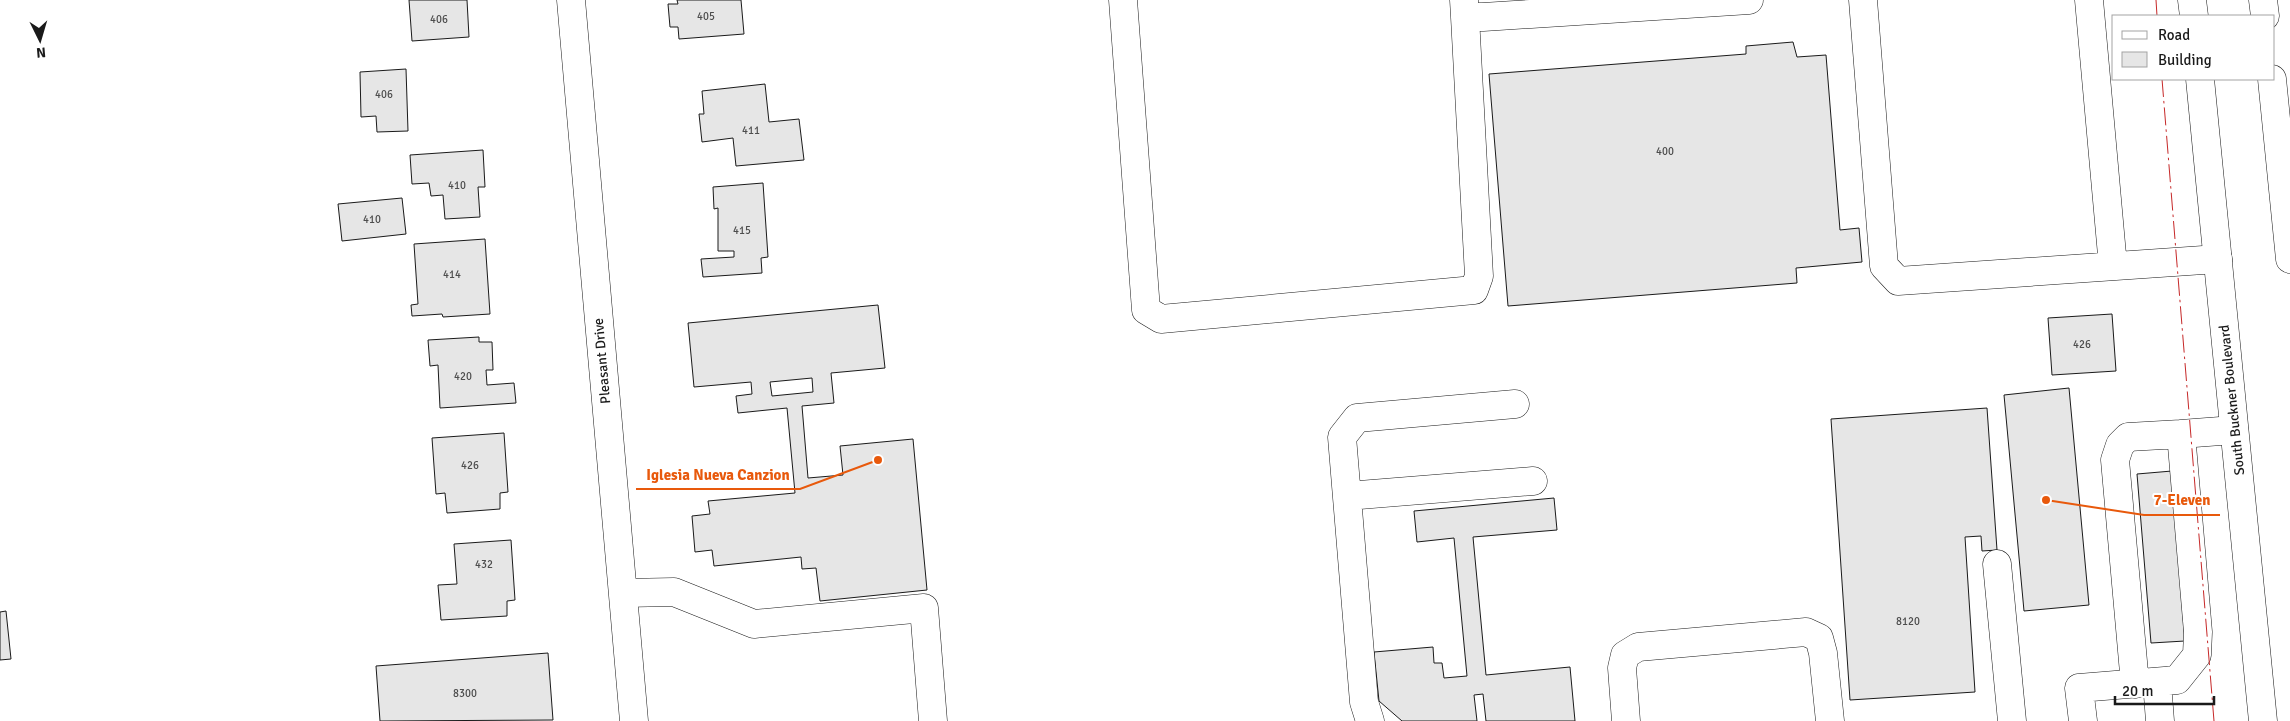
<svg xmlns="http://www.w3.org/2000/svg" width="2290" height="721" font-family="Signika,sans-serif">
<rect width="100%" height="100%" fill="#fff"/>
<path fill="#e6e6e6" stroke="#1a1a1a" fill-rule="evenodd" d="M409 0H467L469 37 412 41Z
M677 0H741L744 34 679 39 678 27H670L668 4H678Z
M1793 42 1797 57 1826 55 1840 230 1859 228 1862 262 1796 268 1797 283 1508 306 1489 74 1746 54V46Z
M406 69 408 131 377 132 376 116 361 117 360 72Z
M765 84 769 122 799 119 804 160 736 166 733 138 702 142 699 114H704L702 91Z
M483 150 485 187H478L480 217 445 219 443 195 431 196 429 183 412 184 410 155Z
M763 183 768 257 761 258 762 273 703 277 701 259 734 257V251H718V208L714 209 713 187Z
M402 198 406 234 342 241 338 204Z
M485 239 490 314 443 317 442 314 412 316 411 305 418 304 414 244Z
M878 305 885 368 831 373 834 403 802 406 808 478 843 475 840 446 913 439 927 590 820 601 816 568 802 569 801 557 714 566 712 550 695 552 692 516 710 514 708 501 795 493 787 408 738 413 736 396 752 394 751 382 694 387 688 323ZM812 378 813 392 772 396 770 382Z
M2112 314 2116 371 2052 375 2048 318Z
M479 337V342H492L493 370H486L487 385 514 383 516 403 440 408 438 365 430 366 428 340Z
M2069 388 2089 605 2024 611 2004 395Z
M1987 408 1997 550 1982 551 1981 536 1965 537 1975 692 1850 700 1831 419Z
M504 433 508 492 500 493V509L447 513 445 493 436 494 432 438Z
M2172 471 2185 641 2151 643 2137 474Z
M1554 498 1557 530 1473 537 1486 675 1570 667 1575 721H1486L1483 694 1474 695 1477 721H1402L1379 701 1374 652 1433 647 1434 663H1442L1444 678 1467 676 1454 538 1417 542 1414 511Z
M511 540 515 600 507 601V616L441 620 438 585 457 584 454 544Z
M6 611 11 659 0 660V612Z
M548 653 553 720 380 721 376 666Z"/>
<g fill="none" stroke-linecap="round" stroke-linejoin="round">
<defs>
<path id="minor" d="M571 0 634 721
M1123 0 1146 310 1161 319 1474 290 1479 276 1465 17
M1464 0 1465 17H1483L1749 0
M1863 0 1884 266 1898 281 2218 259
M2089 0 2113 266
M1347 496 1533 481
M1997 564 2012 721
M623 593 674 592 754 624 924 608 933 721
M2157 682 2160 721
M2135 684 2115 460 2120 445 2128 437 2181 434
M1370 721 1364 702 1342 437 1357 418 1515 404
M1626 721 1622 668 1625 655 1638 647 1806 632 1819 638 1823 653 1830 721
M2083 721 2079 688 2177 680 2197 655 2198 632 2181 434 2234 430"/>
<path id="major" d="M2192 0 2194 16
M2263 0 2265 16
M2200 79 2263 721
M2272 79 2290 259"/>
</defs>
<use href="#minor" stroke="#1a1a1a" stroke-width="29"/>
<use href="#major" stroke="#1a1a1a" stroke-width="29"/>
<use href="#minor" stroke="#fff" stroke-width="28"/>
<use href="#major" stroke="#fff" stroke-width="28"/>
<path stroke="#c62828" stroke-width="1" stroke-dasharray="18 4 2.5 4" stroke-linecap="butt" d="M2156 0 2157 16
M2162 79 2214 721"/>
</g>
<g text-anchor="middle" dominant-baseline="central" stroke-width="4" stroke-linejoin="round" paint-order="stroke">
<g font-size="11" fill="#4d4d4d">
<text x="706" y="16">405</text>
<text x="439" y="19">406</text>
<text x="384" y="94">406</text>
<text x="751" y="130">411</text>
<text x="1665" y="151">400</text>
<text x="457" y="185">410</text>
<text x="372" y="219">410</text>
<text x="742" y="230">415</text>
<text x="452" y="274">414</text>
<text x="2082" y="344">426</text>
<text x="463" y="376">420</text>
<text x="470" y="465">426</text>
<text x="484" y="564">432</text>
<text x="1908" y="621">8120</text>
<text x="465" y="693">8300</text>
</g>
<g font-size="14" fill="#1a1a1a" stroke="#fff">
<text transform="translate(602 361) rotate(-95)">Pleasant Drive</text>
<text transform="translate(2232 400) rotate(-96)">South Buckner Boulevard</text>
</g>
</g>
<path fill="none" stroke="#e8590c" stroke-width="2" d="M878 460L800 489H636M2046 500L2144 515H2220"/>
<g fill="#e8590c" stroke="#fff" stroke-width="2">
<circle cx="878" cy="460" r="5"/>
<circle cx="2046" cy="500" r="5"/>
</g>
<g font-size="15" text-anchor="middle" font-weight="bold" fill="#e8590c" stroke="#fff" stroke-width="4" stroke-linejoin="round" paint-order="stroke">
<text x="718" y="480">Iglesia Nueva Canzion</text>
<text x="2182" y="505">7-Eleven</text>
</g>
<rect x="2112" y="15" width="162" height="65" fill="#ffffff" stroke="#a3a3a3"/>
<rect x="2122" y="31" width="25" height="8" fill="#ffffff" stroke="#a3a3a3"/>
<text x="2158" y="40" font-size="15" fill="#1a1a1a">Road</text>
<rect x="2122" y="52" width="25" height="15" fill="#e6e6e6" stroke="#a3a3a3"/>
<text x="2158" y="65" font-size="15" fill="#1a1a1a">Building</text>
<g transform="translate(40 40) rotate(175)" stroke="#ffffff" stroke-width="4" paint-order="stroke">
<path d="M0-4L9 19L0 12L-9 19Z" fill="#1a1a1a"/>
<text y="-8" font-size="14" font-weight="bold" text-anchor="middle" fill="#1a1a1a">N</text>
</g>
<path d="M2115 696v8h99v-8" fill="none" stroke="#1a1a1a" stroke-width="2.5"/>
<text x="2122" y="696" font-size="15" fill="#1a1a1a" stroke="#ffffff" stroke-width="4" paint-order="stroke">20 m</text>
</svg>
